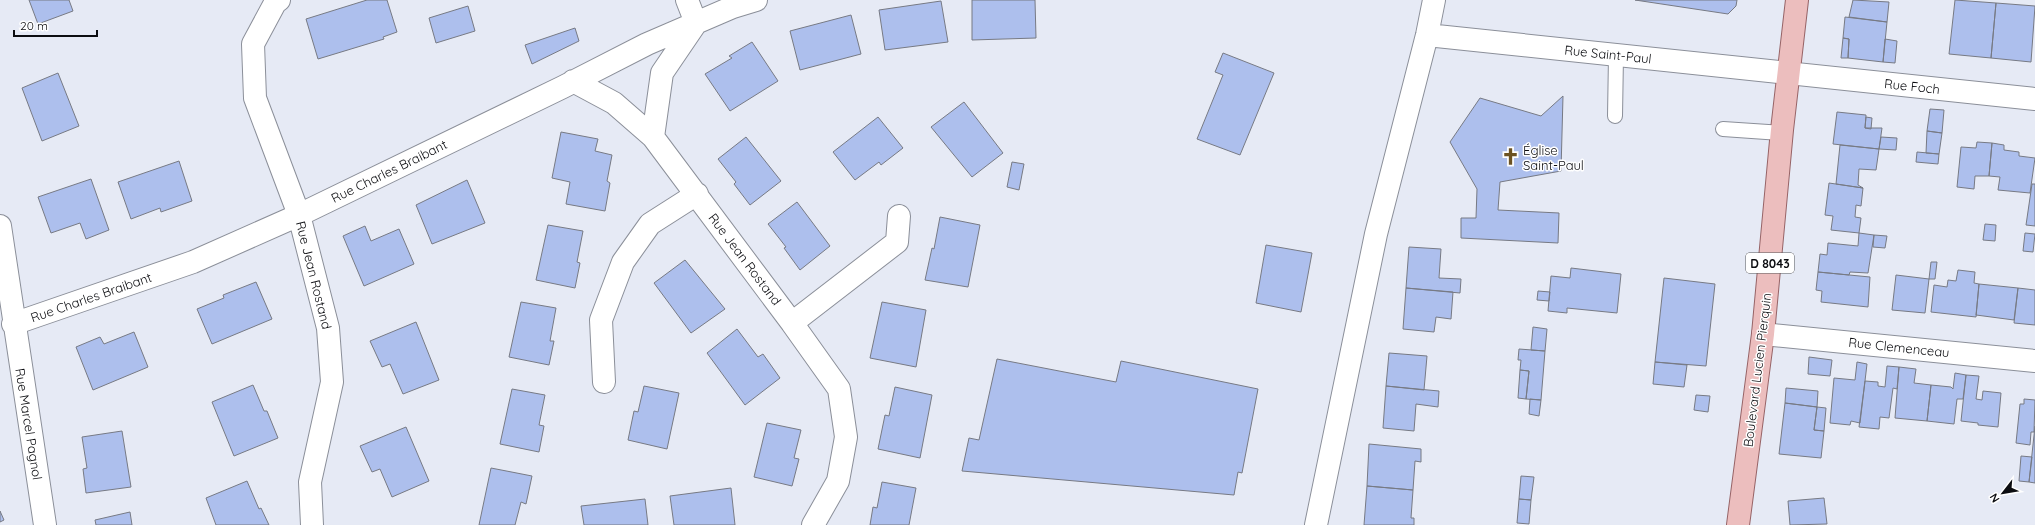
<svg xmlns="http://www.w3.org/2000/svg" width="2035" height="525" font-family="Quicksand,sans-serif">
<rect width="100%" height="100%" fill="#e6eaf5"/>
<path fill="#adbfed" stroke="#777a84" d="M29 0H69L73 11 38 24Z
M367 0H387L397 32 383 37 384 39 318 59 306 19Z
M972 0H1035L1036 38 972 40Z
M1635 0H1737L1736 6 1728 14Z
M1853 0 1889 2 1887 22 1849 17Z
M1955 0 1996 3 1991 58 1949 54Z
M941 1 948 42 885 50 879 10Z
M1996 3 2035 6 2031 62 1991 58Z
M468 6 475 31 436 43 429 18Z
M851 15 861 54 800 70 790 31Z
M1845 17 1887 22 1883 62 1848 58 1849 39 1843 38Z
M575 28 579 41 532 64 525 45Z
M1843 38 1849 39 1848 58H1841Z
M1885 39 1897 41 1895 63 1883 62Z
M752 42 778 81 730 111 705 74 732 58 729 56Z
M1223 53 1274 73 1240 155 1197 139 1223 75 1215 72Z
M58 73 79 126 42 141 22 88Z
M1563 96 1561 171 1500 182 1498 210 1559 213 1558 243 1461 238V218H1476L1477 189 1450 142 1480 98 1541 116Z
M964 102 1003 153 972 177 931 127Z
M1930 109 1944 110 1942 133 1927 131Z
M1837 112 1866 115 1865 128H1882L1879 149 1833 144Z
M878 117 903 148 881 165 879 162 855 180 833 152Z
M1866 117 1872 118 1871 129 1865 128Z
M1927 131 1942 133 1939 154 1926 153Z
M561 132 598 139 595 151 612 155 607 181 610 183 605 211 566 204 570 182 552 178Z
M746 137 781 181 750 205 734 184 736 182 718 159Z
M1881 137 1897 138 1896 150 1879 149Z
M1977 142 1992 143 1989 176H1975L1974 189 1957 187 1961 147 1976 148Z
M1992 143 2004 145V150L2019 152V156L2035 158 2030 193 1998 190 2000 177 1989 176Z
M1840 145 1879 149 1876 170 1859 169 1858 185 1863 188 1836 184Z
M1917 152 1939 154 1938 164 1916 162Z
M179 161 192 201 161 212 160 208 131 219 118 182Z
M1012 162 1024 164 1019 190 1007 187Z
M91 179 109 230 86 239 80 223 51 233 38 197Z
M467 180 485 223 432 244 416 205Z
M1829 183 1863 188 1861 206 1856 205 1855 217 1861 218 1859 233 1831 230 1833 216 1825 215Z
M2032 184H2035V226L2026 225Z
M797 202 830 246 800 270 784 248 786 247 768 224Z
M940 217 980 225 968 287 925 280 932 248 934 249Z
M1985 224 1996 225 1995 241 1983 240Z
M548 225 583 231 577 262 580 263 575 288 536 280Z
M365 226 371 241 399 229 414 264 364 286 343 236Z
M1859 233 1874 235 1868 273 1850 272 1849 275 1818 272 1820 254 1827 255 1828 243 1858 246Z
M2025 233 2035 234 2033 252 2023 251Z
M1874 235 1887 236 1885 248 1873 247Z
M1266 245 1312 253 1301 312 1256 303Z
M1409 247 1441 249 1439 278 1461 279 1460 293 1406 288Z
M685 260 725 309 691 333 654 283Z
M1931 262H1937L1935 279H1929Z
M1571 268 1621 274 1617 313 1567 308V313L1548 311 1551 276 1570 278Z
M1958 270 1975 272 1974 283 1979 284 1976 317 1931 312 1934 285 1947 287 1948 280 1956 281Z
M1818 272 1870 277 1868 307 1821 302 1822 291 1816 290Z
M1896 275 1929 279 1925 313 1892 310Z
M1664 278 1715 284 1706 366 1655 362Z
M256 282 272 319 212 344 197 309 224 298 223 295Z
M1979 284 2018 288 2014 320 1976 315Z
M1406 288 1453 292 1451 319 1436 317 1434 332 1403 329Z
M2018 288 2035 290V325L2014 323Z
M1538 291 1550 292 1549 301 1537 300Z
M521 302 556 308 550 341H554L549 365 509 357Z
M882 302 926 310 916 367 870 358Z
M416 322 439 380 403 394 390 364 382 367 370 341Z
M1533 327 1547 329 1545 351 1531 350Z
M737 329 758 357 763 354 780 378 745 405 707 353Z
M134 332 148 367 93 390 76 347 100 337 104 344Z
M1519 349 1545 351 1541 400 1526 399 1529 371 1520 370 1521 360H1518Z
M1389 353 1427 356 1424 390 1386 386Z
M1809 357 1832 360 1830 376 1808 374Z
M997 359 1116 382 1121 361 1258 389 1242 473 1238 472 1234 495 962 471 969 438 979 440Z
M1655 362 1687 365 1684 387 1653 384Z
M1857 362 1867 364 1860 423 1851 421 1850 425 1830 423 1834 378 1855 380Z
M1887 366 1899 367 1897 389 1893 388 1889 418 1880 417 1879 429 1859 427 1865 381 1878 382V386L1885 387Z
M1899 367 1916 369 1914 383 1931 385 1927 421 1895 418Z
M1520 370 1529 371 1526 399 1518 398Z
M1955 373 1966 375 1963 399H1957L1954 424 1927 421 1931 385 1951 387 1953 389Z
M1966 375 1979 376 1976 399 1982 400 1983 391 2001 393 1998 427 1978 425V423L1961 421Z
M253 385 264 411H267L278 438 234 456 212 402Z
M644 386 679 393 667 449 628 440 634 411 638 412Z
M1386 386 1439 391 1438 407 1416 404 1414 431 1383 428Z
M895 387 932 395 920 458 878 449 885 415 889 416Z
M1786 388 1818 391 1817 407 1785 403Z
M512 389 545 395 539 425 544 426 539 452 500 444Z
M1696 395 1710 396 1708 412 1694 410Z
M1530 399 1541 400 1539 416 1529 414Z
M2024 399 2035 400 2034 432H2031L2030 445 2016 443 2020 404H2024Z
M1785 403 1817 407 1814 430 1824 431 1821 458 1779 454Z
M1817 407 1826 408 1824 431 1814 430Z
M767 423 801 430 794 458 799 459 792 486 754 477Z
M2035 426V483L2029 482Z
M406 427 429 481 392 497 380 469 372 472 360 446Z
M122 431 131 487 86 493 83 469 87 468 82 437Z
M1369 444 1421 449V462L1415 461 1413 490 1367 486Z
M2021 456 2032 457 2029 482 2019 481Z
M491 468 532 476 526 504 521 502 515 525H479Z
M1521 476 1534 477 1531 500 1519 499Z
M247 481 259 509 261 508 269 525H216L206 498Z
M882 482 916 488 909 525H870L873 507 877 508Z
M1367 486 1413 490 1411 518H1414V525H1364Z
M731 488 735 525H674L670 496Z
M1824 498 1827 524 1790 525 1788 501Z
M645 499 648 525H584L581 506Z
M1519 499 1531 500 1529 524 1517 523Z
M0 511 4 520 0 522Z
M130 512 132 525H96L95 520Z"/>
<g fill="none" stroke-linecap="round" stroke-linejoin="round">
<defs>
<path id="lane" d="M1615 116 1616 56
M1723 129 1782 133"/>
<path id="street" d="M279 0 275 3 253 44 255 98 299 215 328 328 332 382 310 482 312 525
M687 0 696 23 662 73 653 137 792 323 839 389 846 437 838 481 813 525
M1427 35 2035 99
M573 81 614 103 653 137
M0 226 45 525
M792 323 897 242 899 216
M13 324 193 262 299 215 563 87 647 44 733 7 756 0
M1763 334 2035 361
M604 382 601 320 623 262 650 224 697 194
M1316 525 1376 234 1427 35 1434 0"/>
<path id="primary" d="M1738 525 1763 334 1782 130 1797 0"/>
</defs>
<use href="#lane" stroke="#8b8f99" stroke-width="16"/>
<use href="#street" stroke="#8b8f99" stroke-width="24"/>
<use href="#primary" stroke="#966366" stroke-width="24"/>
<use href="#lane" stroke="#fff" stroke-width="14"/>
<use href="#street" stroke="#fff" stroke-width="22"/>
<use href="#primary" stroke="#ecbebe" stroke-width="22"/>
</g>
<defs>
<symbol id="church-bare" viewBox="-9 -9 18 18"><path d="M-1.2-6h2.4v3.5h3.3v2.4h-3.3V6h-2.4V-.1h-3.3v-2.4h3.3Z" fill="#6b5223" stroke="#fff" stroke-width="2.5" paint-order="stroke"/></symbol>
</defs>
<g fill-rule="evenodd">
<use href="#church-bare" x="1498" y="144" width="25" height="25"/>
</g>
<g text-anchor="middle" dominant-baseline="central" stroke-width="3" stroke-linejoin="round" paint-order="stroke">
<rect fill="#fff" stroke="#555658" stroke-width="1" x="1746" y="253" width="48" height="20" rx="3"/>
<g font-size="12" font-weight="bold" fill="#0c0d11">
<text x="1770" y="263">D 8043</text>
</g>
<g font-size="13" fill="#0c0d11" stroke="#fff">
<text transform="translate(1608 54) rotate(6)">Rue Saint-Paul</text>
<text transform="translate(1912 86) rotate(6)">Rue Foch</text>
<text transform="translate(389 171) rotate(-26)">Rue Charles Braibant</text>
<text transform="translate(745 259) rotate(53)">Rue Jean Rostand</text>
<text transform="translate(314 275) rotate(76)">Rue Jean Rostand</text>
<text transform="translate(91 297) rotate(-19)">Rue Charles Braibant</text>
<text transform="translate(1899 347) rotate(6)">Rue Clemenceau</text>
<text transform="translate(1757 370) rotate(-83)">Boulevard Lucien Pierquin</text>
<text transform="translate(29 424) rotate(81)">Rue Marcel Pagnol</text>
</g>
<g font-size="13" fill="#0c0d11" stroke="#fff" text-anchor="start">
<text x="1523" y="150">Église<tspan x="1523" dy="15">Saint-Paul</tspan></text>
</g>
</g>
<g transform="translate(2003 493) rotate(239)" stroke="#ffffff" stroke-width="3" paint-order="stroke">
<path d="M0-3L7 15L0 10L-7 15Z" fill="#0c0d11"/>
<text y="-6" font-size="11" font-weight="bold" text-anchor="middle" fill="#0c0d11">N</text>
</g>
<path d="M14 30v6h83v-6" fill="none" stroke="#0c0d11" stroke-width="2"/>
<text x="20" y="30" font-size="12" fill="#0c0d11" stroke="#ffffff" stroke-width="3" paint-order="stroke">20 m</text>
</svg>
